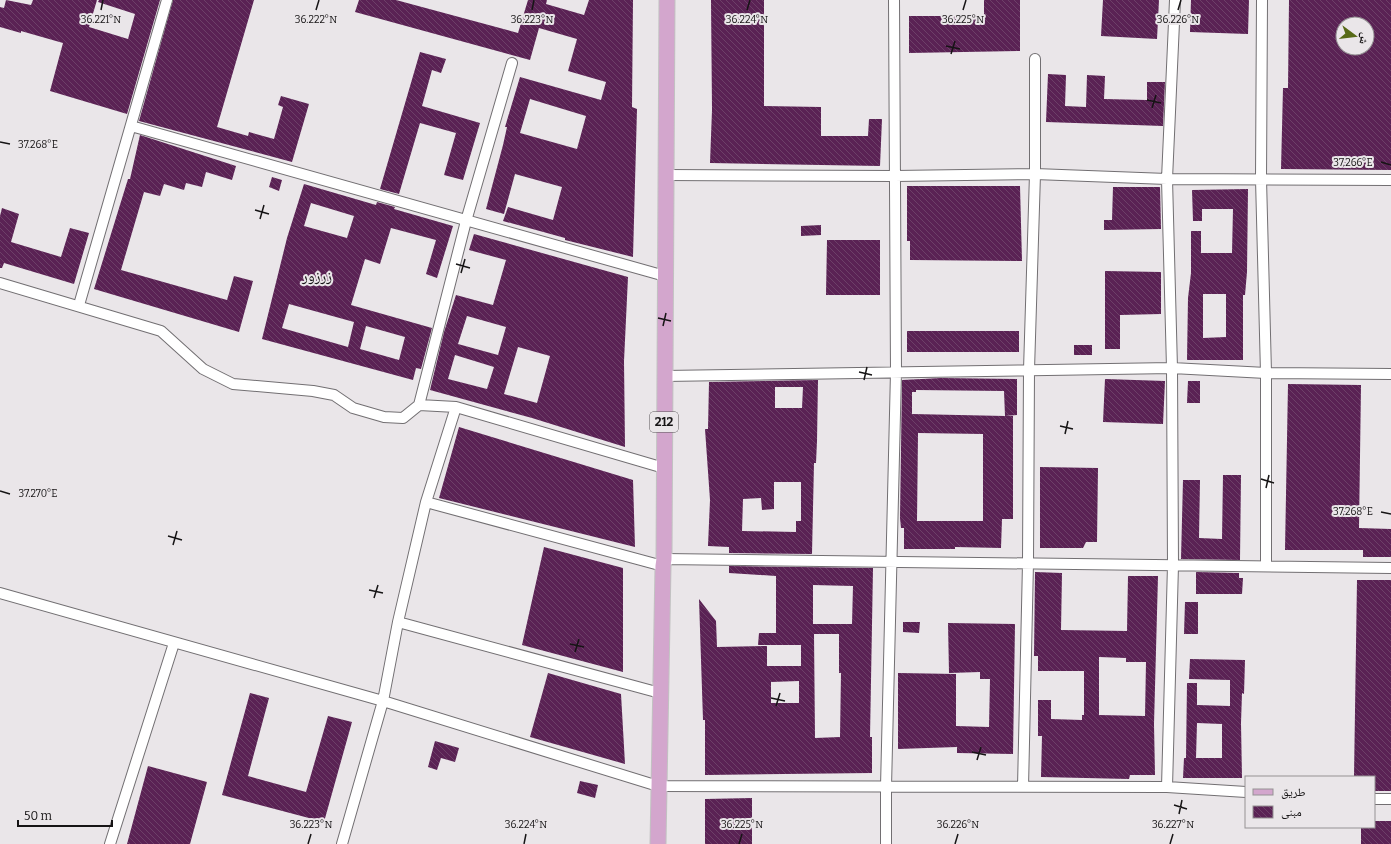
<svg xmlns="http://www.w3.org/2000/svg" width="1391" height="844" font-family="Bitter,'Noto Naskh Arabic',serif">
<defs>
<pattern id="building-back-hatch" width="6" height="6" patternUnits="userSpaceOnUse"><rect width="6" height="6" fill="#5a2254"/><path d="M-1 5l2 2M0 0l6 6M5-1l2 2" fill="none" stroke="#6d4068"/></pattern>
</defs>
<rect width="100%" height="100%" fill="#eae6e9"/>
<path fill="url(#building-back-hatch)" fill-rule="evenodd" d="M6 0 31 5 33 0H97L89 27 128 39 135 14 98 2 99 0H160L127 114 50 91 63 43 21 31V33L0 27V7L4 8Z
M173 0H254L217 127 248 136 249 132 274 139 283 107 278 105 281 96 309 104 292 162 139 121Z
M359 0H396L518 33 528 0H547L546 4 584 15 589 0H633L632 107 637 109 633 257 565 240V238L503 221 508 207 553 220 562 187 515 174 504 214 486 209 503 145 507 127H505L520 77 601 100 606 82 568 71 577 39 539 28 530 60 355 12ZM530 99 586 116 577 149 520 133Z
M711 0H764V106L821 107V136H868L869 119H882L880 166 710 163 712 110Z
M984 0H1020V51L909 53V16H984Z
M1103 0H1159L1157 39 1101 36Z
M1191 0H1249L1248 34 1190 32Z
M1289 0H1391V170L1281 169 1283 88H1288ZM1343 24H1370L1369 48H1343Z
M420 52 446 59 441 73 432 70 422 106 480 123 463 180 444 175 456 133 420 123 399 194 380 189Z
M1048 74 1066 75 1065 106 1086 107 1087 75 1105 76 1104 99 1147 100V82H1165L1163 126 1046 122Z
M140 135 236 166 232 180 206 172 202 187 186 183 184 190 164 184 160 196 144 192 121 270 227 300 234 276 253 281 239 332 94 289 128 179H130Z
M272 177 282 180 279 191 269 187Z
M304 184 376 205 377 202 395 207 394 209 453 226 437 278 426 274 436 240 391 228 380 264 365 259 351 305 432 328 421 369 416 368 413 380 262 339 287 238ZM311 203 354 216 347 238 304 226ZM289 304 354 322 348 347 282 328ZM366 326 405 337 399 360 360 349Z
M907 186H1020L1022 261 910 260V241H907Z
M1113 187H1160L1161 229 1104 230V220H1112Z
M1248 189 1247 272 1245 295H1243V360H1187L1188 298 1191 273V231H1201V253H1232L1233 209H1202V221H1193L1192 190ZM1203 294H1226V337L1203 338Z
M2 208 19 214 11 242 61 257 70 228 89 233 74 284 4 263 2 268H0V216Z
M821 225V235L801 236V226Z
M474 234 628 277 624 361 625 447 532 418 430 390 444 332 456 295 493 305 506 260 469 250ZM467 316 506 327 498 355 458 344ZM518 347 550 356 537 403 504 394ZM455 355 494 367 487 389 448 379Z
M827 240H880V295H826Z
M1105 271 1161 272V314L1120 315V349H1105Z
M907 331H1019V352H907Z
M1074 345H1092V355H1074Z
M941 378 1017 379V415L1005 416H1013V519H1002L1001 548 955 547V549H904V528H901L900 518 902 380ZM916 390 1004 391 1005 416 912 414V392H916ZM918 433 983 434V521H917Z
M1105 379 1165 381 1163 424 1103 422Z
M818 380 817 441 816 463H814L812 554 729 553V547L708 546 710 500 705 429H708L709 382ZM775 387H803L802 408H775ZM774 482H801V521H796V532L742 531 743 499 761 498 762 510 774 509Z
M1188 381H1200V403H1187Z
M1288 384 1361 385 1359 528 1391 529V557H1363V550H1285Z
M459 427 633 480 635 547 439 498Z
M1040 467 1098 468 1097 542H1086L1083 548H1040Z
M1223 475H1241L1240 560 1181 559 1183 480H1200L1199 538 1222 539Z
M544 547 623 568V672L522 645Z
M729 566 873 568 870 737H872V773L705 775V720H703L699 599 716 621 717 647 767 646V666H801V645H758L759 633H776V576L729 573ZM813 585 853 586 852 624H813ZM814 634H839V673H841L840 737 815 738ZM799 681V703H771V682Z
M1035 572 1062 573 1061 630 1127 631 1128 576H1158L1154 724 1155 775H1130L1129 779 1041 777 1042 736H1038V700H1051V719L1082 720V715H1084V671H1038V656H1034ZM1099 657 1126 658V662H1146L1145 716 1099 715Z
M1196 572 1239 573V578H1243L1242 594H1196Z
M1357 580H1391V791H1374V777H1354Z
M1185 602H1198V634H1184Z
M903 622H920L919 633 903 632Z
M948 623 1015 624 1013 754 957 753V747L898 749V673L956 674V726L989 727 990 679H980V672L949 673Z
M1190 659 1245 660 1244 694 1242 693 1241 723 1242 778H1183L1184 758H1186L1187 683H1197V705L1230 706V680L1189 679ZM1197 723 1222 724V758H1196Z
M548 673 621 694 625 764 530 737Z
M250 693 269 698 248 776 306 792 328 716 352 722 324 822 222 795Z
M435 741 459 748 455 762 441 758 437 770 428 767Z
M148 766 207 782 190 844H127Z
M580 781 598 785 595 798 577 793Z
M752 798V844H705V799Z
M1374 821H1391V844H1361V827H1374Z"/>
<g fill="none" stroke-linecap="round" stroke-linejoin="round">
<defs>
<path id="minor" d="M1262 0 1261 179 1266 373V566
M131 126 665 276
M666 175 895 176 1035 174 1167 179 1391 180
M0 283 161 331 203 369 233 384 313 391 334 395 353 408 384 417 403 418 419 405 456 407 664 468
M79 305 167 0
M664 376 1172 368 1266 373 1391 374
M419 405 466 221 512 63
M426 502 663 566
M664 559 1391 568
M0 593 383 701 658 786 1167 787 1246 792
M398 622 660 693
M1023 787 1028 563 1029 370 1035 174V59
M1167 787 1173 565 1172 368 1167 179 1175 0
M1374 799H1391
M110 844 174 643
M342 844 383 701 398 622 426 502 456 407
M886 844V787L896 372 894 0"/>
<path id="primary" d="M658 844 663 566 664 559 667 0"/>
</defs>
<use href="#minor" stroke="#726f72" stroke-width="12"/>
<use href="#primary" stroke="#c2c2c2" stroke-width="17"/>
<use href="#minor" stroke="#fff" stroke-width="10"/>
<use href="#primary" stroke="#d3a6cd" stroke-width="15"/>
</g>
<path fill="none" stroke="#161415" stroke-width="1.5" d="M101 10 103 0M316 10 319 0M532 10 534 0M747 10 750 0M963 10 966 0M1178 10 1181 0M946 46 960 49M951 54 955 41M1147 100 1161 103M1152 108 1156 95M0 142 10 144M1381 162 1391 165M255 210 269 214M260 219 264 205M456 264 470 268M461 273 465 259M658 318 671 321M663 326 666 313M859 372 872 375M864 380 867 367M1060 426 1073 429M1065 434 1068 421M1261 479 1274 483M1266 488 1269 475M0 491 10 494M1381 512 1391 514M168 536 182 540M173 545 177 531M369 590 383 593M374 598 378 585M570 644 584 647M575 652 579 639M771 698 785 701M776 706 780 693M972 752 986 755M977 760 981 747M1174 805 1187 809M1179 814 1182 800M308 844 311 834M524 844 526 834M739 844 742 834M955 844 958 834M1170 844 1173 834"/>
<g text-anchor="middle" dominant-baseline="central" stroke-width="4" stroke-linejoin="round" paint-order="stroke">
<rect fill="#eae6e9" stroke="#565355" stroke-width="1" x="650" y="412" width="28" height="20" rx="3"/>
<g font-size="12" font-weight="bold" fill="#161415">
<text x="664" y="422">212</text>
</g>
<g font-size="15" fill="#161415" stroke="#eae6e9">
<text x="317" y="276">زرزور</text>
</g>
</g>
<g font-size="10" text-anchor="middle" fill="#161415" stroke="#eae6e9" stroke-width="4" stroke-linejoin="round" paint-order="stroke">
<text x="101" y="23">36.221°N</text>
<text x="316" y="23">36.222°N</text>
<text x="532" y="23">36.223°N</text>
<text x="747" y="23">36.224°N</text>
<text x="963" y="23">36.225°N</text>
<text x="1178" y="23">36.226°N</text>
<text x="38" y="148">37.268°E</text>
<text x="1353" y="166">37.266°E</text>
<text x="38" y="497">37.270°E</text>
<text x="1353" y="515">37.268°E</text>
<text x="311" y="828">36.223°N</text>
<text x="526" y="828">36.224°N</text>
<text x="742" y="828">36.225°N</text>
<text x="958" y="828">36.226°N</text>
<text x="1173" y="828">36.227°N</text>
</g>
<rect x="1245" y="776" width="130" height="52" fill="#eae6e9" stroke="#959294"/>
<rect x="1253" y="789" width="20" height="6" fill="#d3a6cd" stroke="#959294"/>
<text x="1281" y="796" font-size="12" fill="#161415">طريق</text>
<rect x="1253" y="806" width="20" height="12" fill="url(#building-back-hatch)" stroke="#959294"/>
<text x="1281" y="816" font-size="12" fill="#161415">مبنى</text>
<g transform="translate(1355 36) rotate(105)"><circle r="19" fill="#eae6e9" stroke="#959294"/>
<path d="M0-3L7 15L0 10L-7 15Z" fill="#576a17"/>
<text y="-6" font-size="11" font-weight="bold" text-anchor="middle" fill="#161415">ش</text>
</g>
<path d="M18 820v6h94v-6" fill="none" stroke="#161415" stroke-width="2"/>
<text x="24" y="820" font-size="12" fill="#161415" stroke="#eae6e9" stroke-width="3" paint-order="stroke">50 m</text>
</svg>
